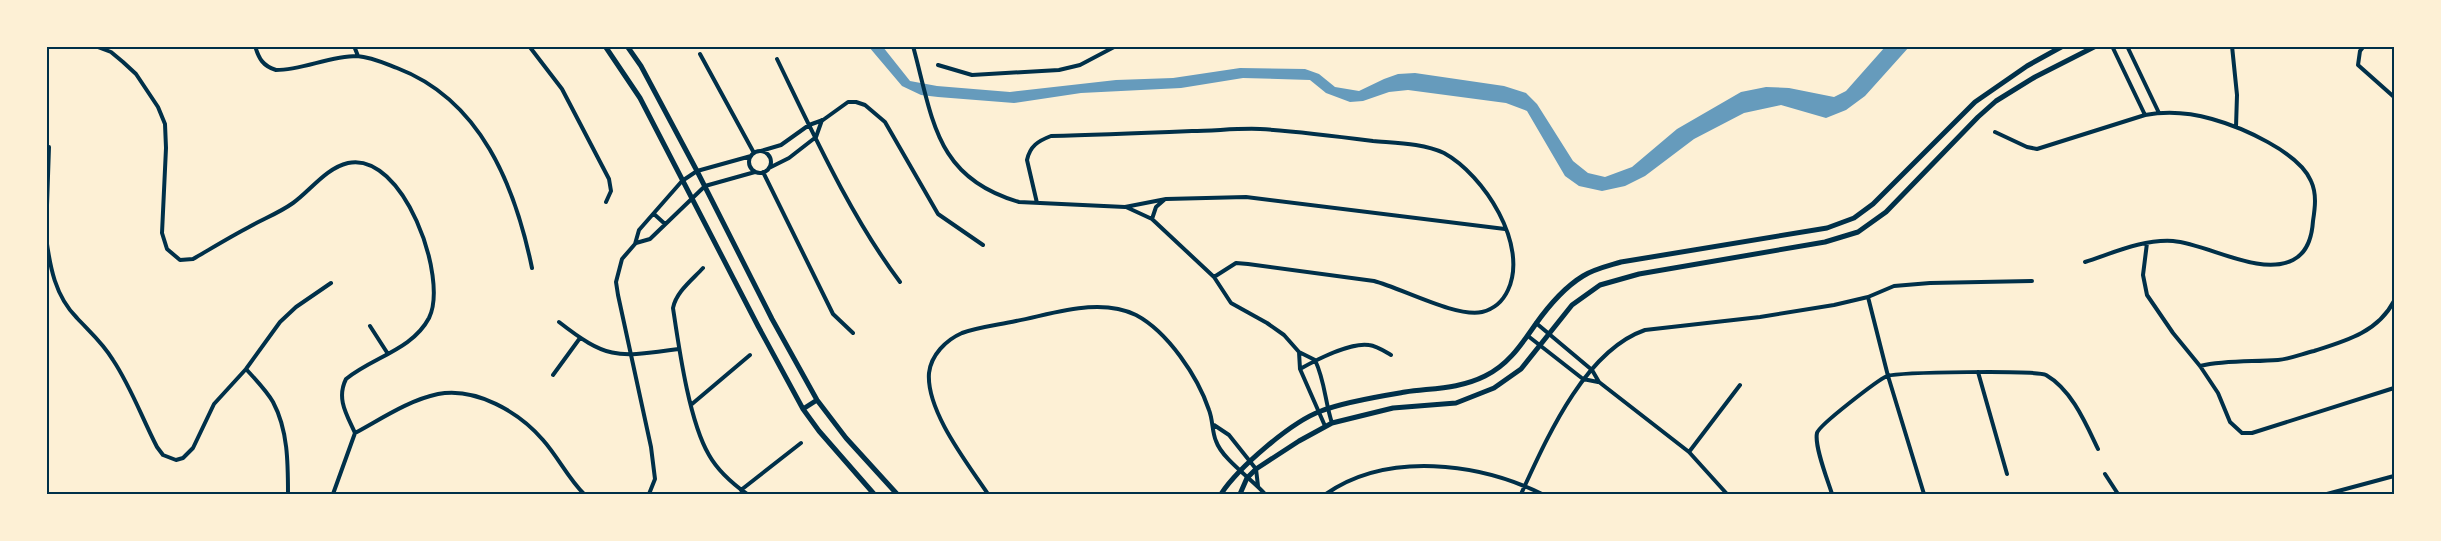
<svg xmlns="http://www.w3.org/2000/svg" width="2441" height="541" font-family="'Space Grotesk',sans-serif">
<rect width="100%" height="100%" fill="#fdf0d5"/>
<path fill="#669bbc" d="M869 47H883L910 81 937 86 1010 92 1116 80 1173 78 1240 68 1305 69 1319 74 1335 87 1359 91 1384 79 1398 74 1415 73 1504 86 1526 93 1537 104 1573 161 1588 173 1605 177 1632 167 1677 129 1741 92 1766 87 1789 88 1834 97 1846 91 1885 47H1909L1865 96 1846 110 1826 118 1781 105 1744 113 1694 139 1645 176 1625 186 1602 191 1579 186 1565 176 1527 111 1506 103 1408 90 1389 92 1363 101 1350 102 1326 93 1310 80 1243 78 1181 88 1081 93 1014 103 938 97 921 95 902 86Z"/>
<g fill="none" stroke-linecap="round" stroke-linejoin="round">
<path stroke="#003049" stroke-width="4" d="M95 46 111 52 123 62 136 74 158 107 165 124 166 148 162 233 167 249 180 260 193 259C212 248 230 237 249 227 263 219 279 213 293 203 310 191 326 168 348 163 403 151 449 278 429 318 412 350 373 357 346 379 336 399 347 415 355 433
M255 46C259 59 263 66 276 70 303 70 329 56 357 56 371 57 384 63 397 68 481 100 515 186 532 268
M354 46 358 56
M529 46 562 89 609 179 611 191 606 202
M913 46C933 119 935 178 1019 202L1125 207 1166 199 1246 197 1505 229
M2112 46 2145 115
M2127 46 2159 113
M2232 46 2237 95 2236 127
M2364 46 2360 51 2358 65 2394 97
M50 47 54 46
M700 54 754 153
M777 59C813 133 851 217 900 282
M938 65 972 75 1059 70 1080 65 1116 46
M1995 132 2027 147 2037 149 2145 115C2167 111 2191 113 2212 119 2241 127 2299 152 2311 181 2317 194 2315 208 2313 221 2312 236 2307 253 2293 260 2260 277 2208 244 2173 241 2143 239 2113 253 2085 262
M761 151 781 145 809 125 823 120 848 102H856L865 105 885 122 938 214 983 245
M749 162a11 11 0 1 1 22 0a11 11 0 1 1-22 0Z
M769 168 789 158 816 137 822 120
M763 172 833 314 853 333
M1037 203 1027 160C1030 146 1038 141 1051 136 1098 135 1145 133 1192 131 1214 131 1237 128 1260 129 1297 131 1335 136 1373 141 1395 143 1423 143 1444 153 1484 175 1529 245 1508 290 1503 301 1494 309 1482 312 1457 318 1401 288 1374 281L1248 264 1236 263 1214 277
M1126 207 1152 219 1214 277 1231 303 1267 323 1284 335 1299 352 1315 360C1325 381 1325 402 1332 423
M654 214 665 224
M1152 219 1156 207 1164 200
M46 234 49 147
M46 237C50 267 55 296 77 318 90 332 103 343 113 360 131 387 142 418 157 447L163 455 176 460 183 458 193 448 214 404 246 369 280 322 296 307 331 283
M636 243 650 239 705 186 755 172
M2147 243 2143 275 2147 295 2173 333 2200 366 2218 393 2230 422 2242 433H2252L2394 388
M703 268C692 280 676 292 673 308 679 348 689 421 709 455 718 471 733 484 747 494
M1868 297 1888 376 1924 494
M559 322C609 361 618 357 679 349
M1536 323 1592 370 1599 382 1689 452 1727 494
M370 326 388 354
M1528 336 1583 379 1598 382
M1299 352 1300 369 1325 426
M2200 366C2226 360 2252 362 2278 360 2290 359 2302 354 2314 351 2346 341 2378 332 2394 301
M246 369C255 379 266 390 273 402 288 430 288 463 288 494
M1300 369C1316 360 1351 342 1369 345 1377 346 1384 351 1391 355
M1978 372 2007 474
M553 375 580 338
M692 404 750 355
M1214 425 1229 435 1256 469 1258 486
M355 433C381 419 409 400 438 394 476 387 519 412 543 440 558 457 568 478 584 494
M1689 452 1740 385
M2105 474 2118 494
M741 490 801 443
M333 494 355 433
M649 494 655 479 651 447 618 295 616 282 622 259 635 244 639 230 682 181 697 171 751 156
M988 494C968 464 926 411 929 373 931 355 946 340 962 333 979 327 998 325 1016 321 1053 314 1099 297 1136 315 1168 332 1198 377 1209 410 1213 420 1212 432 1216 441 1222 459 1253 480 1265 494
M1326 494C1388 451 1479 463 1542 494
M1521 494C1546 440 1584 351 1645 330L1760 317 1834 305 1868 297 1894 286 1930 283 2032 281
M1832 494C1828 481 1814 446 1817 433 1819 425 1878 380 1887 376 1900 372 2036 370 2046 375 2072 390 2086 424 2098 449
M2327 494 2394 476"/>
<path stroke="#003049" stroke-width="5" d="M605 46 640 98 758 326 803 409 819 431 874 494
M627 46 641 66 697 171 772 319 817 400 846 438 897 494
M803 409 817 400
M1221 494C1238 468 1291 422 1321 411 1343 402 1381 396 1405 392 1433 388 1459 389 1485 376 1508 365 1521 345 1535 325 1547 308 1565 287 1583 276 1594 269 1608 266 1621 262L1827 228 1854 218 1873 204 1975 102 2027 66 2063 46
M1240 494 1247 478 1256 469 1299 441 1332 423 1393 408 1456 403 1494 388 1521 369 1572 305 1600 285 1639 274 1825 242 1858 232 1886 212 1978 117 1996 101 2035 77 2096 46"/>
</g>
<rect width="2441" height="541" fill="none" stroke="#fdf0d5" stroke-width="96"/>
<rect x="48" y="48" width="2345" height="445" fill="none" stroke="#003049" stroke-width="2"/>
</svg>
